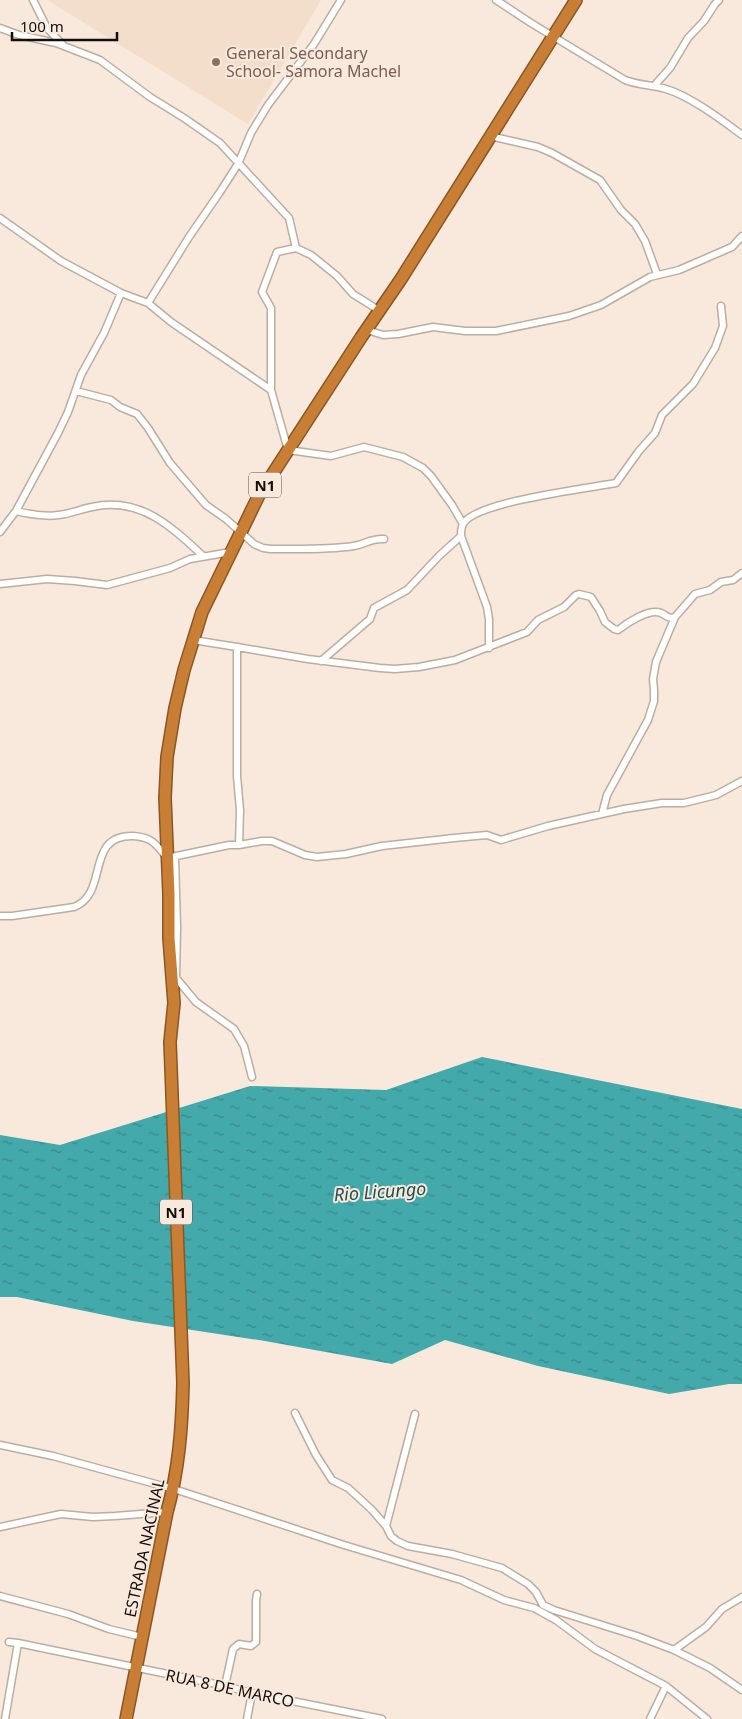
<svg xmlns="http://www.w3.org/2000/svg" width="742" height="1719" font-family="'Noto Sans',sans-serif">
<defs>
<pattern id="water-ripples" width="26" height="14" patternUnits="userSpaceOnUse" patternTransform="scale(1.25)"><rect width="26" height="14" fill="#43a9ab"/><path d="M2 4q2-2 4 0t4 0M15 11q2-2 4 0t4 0" fill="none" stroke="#378889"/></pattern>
</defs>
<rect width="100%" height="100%" fill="#f9e9dc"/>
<path fill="#f3ddcb" d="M47 0H321L248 124Z"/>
<path fill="url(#water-ripples)" d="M482 1057 742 1109V1384H729L669 1394 538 1366 445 1340 392 1364 265 1341 133 1321 17 1297H0V1135L60 1145 250 1086 386 1090Z"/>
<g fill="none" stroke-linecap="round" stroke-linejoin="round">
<defs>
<path id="street" d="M33 0 47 28 63 45
M496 0 531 23 625 80C638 85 652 85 666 89 690 96 722 120 742 135
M0 28 19 35 56 43 100 60 150 97 184 118 220 143 289 218 296 248
M654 86 670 68 688 38 704 21 715 4 719 0
M490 136 538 147 552 153 600 180 621 210 635 224 645 241 657 274
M0 218 61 261 121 293
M148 303 189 237 220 192 238 164 251 133 268 105 314 44 341 0
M367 330 383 335 398 334 433 327 465 331H496L569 316 601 305 650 277 679 270 732 247 742 236
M271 390V308L262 292 277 252 296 248 311 255 337 276 353 294 380 311
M76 391 111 400 120 407 137 414 148 428 170 463 206 505 226 519 254 544 263 548 271 549C298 549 327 550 354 546 366 544 371 538 384 539
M16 511C27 514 48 517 58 515 70 514 81 509 92 507 139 496 171 526 203 556
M0 532 16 511 58 433 68 412 81 375 104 333 121 293 148 303 171 322 271 390 288 450 331 456 364 447 403 457 423 468 431 476 452 505 463 524
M0 584 47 579 75 581 107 585 170 568 190 559 231 552
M193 640 237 647
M489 648V619L487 607 461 536C461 532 461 528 463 524 474 502 589 488 616 483L639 451 655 433 662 415 693 384 715 348 723 326 721 306
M321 661 370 619 374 608 407 590 439 556 461 536
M602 814 607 795 648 720 654 701V690L653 679 656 662 675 617
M239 845 240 810 237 776V647L308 659 380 668 395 669 419 667 455 660 527 632 538 620 564 607 576 595 579 594 591 597 600 611 605 622 614 629 618 630C627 623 649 608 661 613 667 616 668 619 675 617L695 594 710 590 721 582 733 580 742 573
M175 858 177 927 176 978 196 1002 234 1029 244 1046 252 1077
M0 916H12L74 907C110 893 84 835 133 836 152 837 156 844 167 858L229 845H239L262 841H272L305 855 317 857 346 854 382 846 454 838 487 835 501 840 548 826 624 809 662 803H684L716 795 742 781
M295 1413 316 1455 332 1480 348 1488 358 1497 372 1510 386 1526 391 1536 397 1541 408 1546 452 1554 502 1568 528 1584 536 1592 543 1605 554 1610 637 1636 674 1650 710 1668 742 1690
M0 1445 53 1456 174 1489 344 1545 461 1580 504 1600 534 1608 556 1620 595 1649 666 1686 707 1719
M386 1526 415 1414
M0 1527 61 1514 93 1517 115 1516 167 1512
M0 1596 68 1614 109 1629 142 1637
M9 1642 18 1643
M674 1650 706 1627 722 1609 742 1597
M225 1686 233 1649 239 1644 251 1646 256 1642V1601L257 1594
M5 1719 18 1643 225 1686 252 1693 382 1719
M247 1719 252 1693
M650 1719 666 1686"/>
<path id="highway" d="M126 1719 167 1512C179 1469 182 1427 183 1383L170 1042 174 1003 169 938V894L165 798 167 757 175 708 184 670 202 612 259 495 362 336 401 279 576 0"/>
</defs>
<use href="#street" stroke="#bcada1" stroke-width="9"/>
<use href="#highway" stroke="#895726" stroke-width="14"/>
<use href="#street" stroke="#fff" stroke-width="6"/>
<use href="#highway" stroke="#c87e34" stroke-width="11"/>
</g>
<circle fill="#8d6e63" stroke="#f9e9dc" stroke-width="2" cx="216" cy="62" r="5"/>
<g text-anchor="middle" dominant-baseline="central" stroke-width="4" stroke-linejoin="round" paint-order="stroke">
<g fill="#f9e9dc" stroke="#59504a" stroke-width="1">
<rect x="249" y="472.5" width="32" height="25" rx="4"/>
<rect x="160" y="1199.5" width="32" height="25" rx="4"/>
</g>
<g font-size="15" font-weight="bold" fill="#140f0b">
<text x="265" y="485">N1</text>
<text x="176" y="1212">N1</text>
</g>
<g font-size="16" fill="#785e54" stroke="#f9e9dc" text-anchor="start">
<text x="226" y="53">General Secondary<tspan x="226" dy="18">School- Samora Machel</tspan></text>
</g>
<g font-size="16" fill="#140f0b" stroke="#f9e9dc">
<text transform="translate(144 1548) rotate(-78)">ESTRADA NACINAL</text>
<text transform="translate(230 1688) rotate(12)">RUA 8 DE MARCO</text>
</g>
<g font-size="18" font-style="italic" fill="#224f50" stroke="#f9e9dc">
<text transform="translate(380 1191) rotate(-4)">Rio Licungo</text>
</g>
</g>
<path d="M12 32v8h105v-8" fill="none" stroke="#140f0b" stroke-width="2.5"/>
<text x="20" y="32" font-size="15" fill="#140f0b" stroke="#f9e9dc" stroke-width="4" paint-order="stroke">100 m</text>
</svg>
